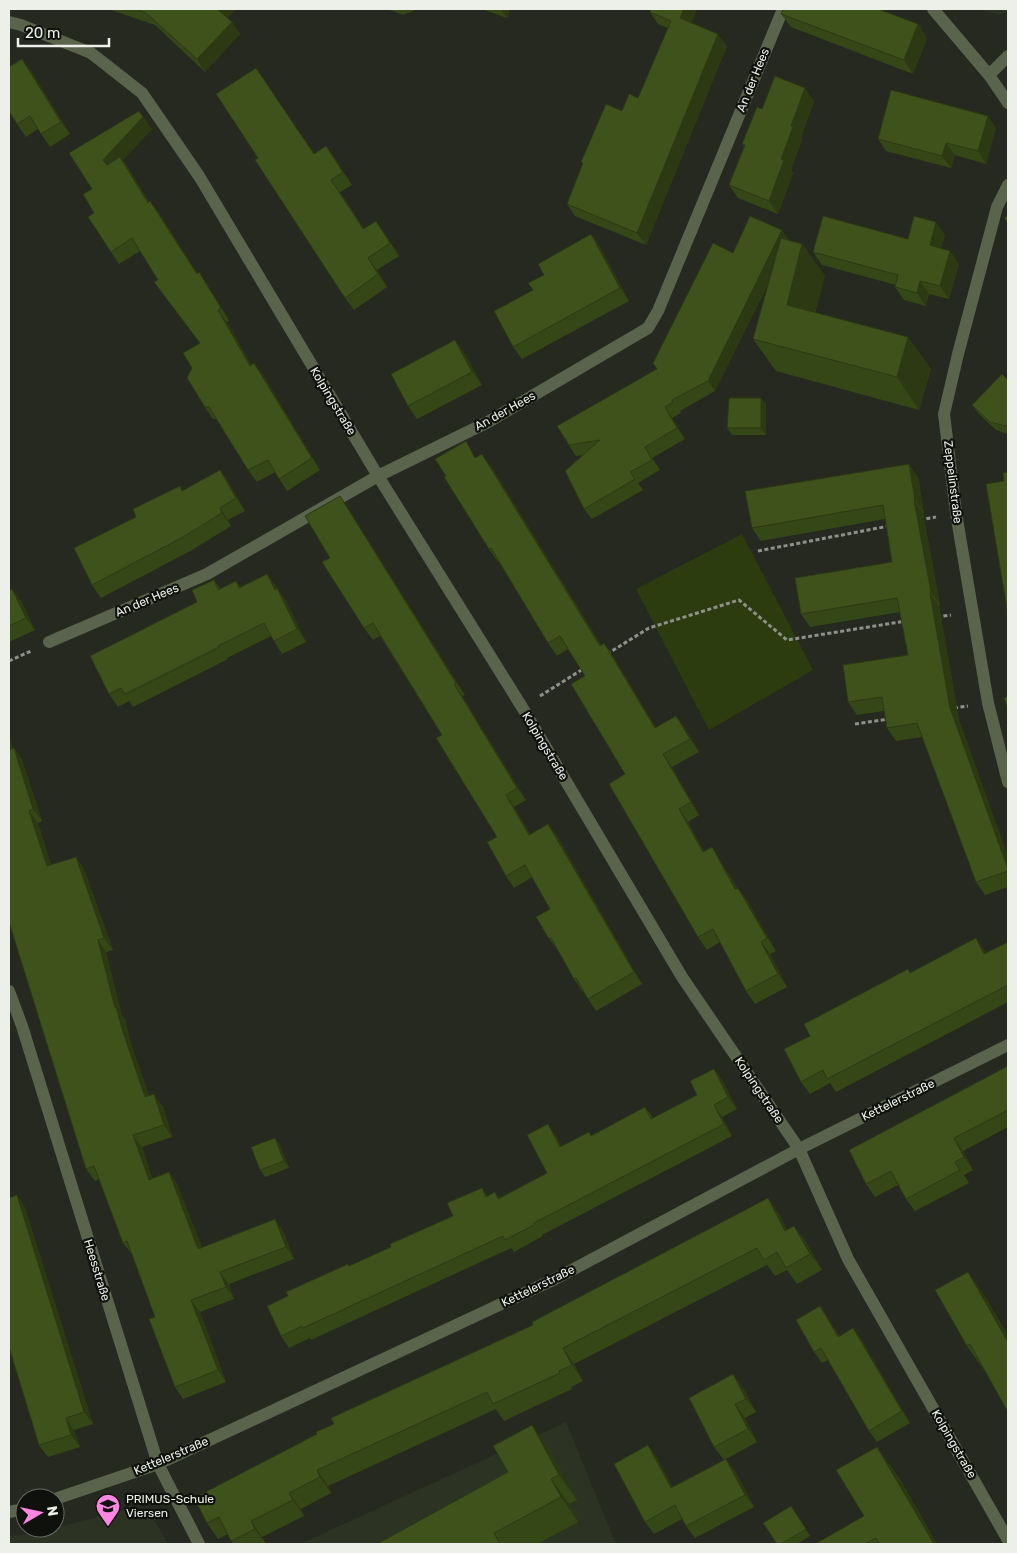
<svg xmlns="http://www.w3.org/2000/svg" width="1017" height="1553" font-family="Rubik,sans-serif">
<rect width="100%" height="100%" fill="#25291f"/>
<path fill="#2c3323" d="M979 9H1008V11L999 15Z
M566 1422 616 1544H300Z
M140 1509 155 1521 168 1544H9V1536L35 1533 122 1511Z"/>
<path fill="#2c3c0f" d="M742 534 813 670 709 730 636 589Z"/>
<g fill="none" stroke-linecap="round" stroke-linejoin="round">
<path stroke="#8e9189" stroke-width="3" stroke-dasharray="4 2.5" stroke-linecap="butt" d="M920 520 936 517
M758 551 889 526
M937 617 951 615
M607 654 649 628 739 600 787 640 906 621
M9 661 31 651
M540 696 583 669
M954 708 968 706
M855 724 889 719"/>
<path stroke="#5a644d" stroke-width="12" d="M933 9 989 75 1008 103
M9 22 21 25 91 53 142 93 199 176 378 476 522 707 682 977 799 1149 848 1259 1008 1540
M989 75 1008 56
M1008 185 997 207 958 354 944 414 956 513 988 703 1008 782
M49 642 207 574 378 476 488 422 648 328 658 311 783 9
M9 991 22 1026 158 1464 199 1544
M55 1499 158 1464 555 1279 799 1149 1008 1045
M9 1512 25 1509"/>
</g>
<path fill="#364717" d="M108 9H236L227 18 232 22 240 34 205 72 155 25Z
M387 9H418L403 15Z
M482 9H510L507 18Z
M651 9H697L691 23 727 46 646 245 575 216 567 204 583 164 581 162 622 111 638 98 668 28 658 24 650 12Z
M781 14 918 24 927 38 913 74 791 27Z
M31 71 70 134 50 147 38 129 26 137 17 124Z
M814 101 801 138 802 140 791 170 793 173 778 214 738 198 729 185 744 146 742 144 762 109Z
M143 117 152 129 123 160 129 169 149 202 150 201 159 213 197 273 207 284 229 320 227 322 251 365 263 375 320 470 287 491 275 472 257 482 248 470 217 419H213L205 407 192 368 200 343 154 282 158 280 140 251 119 264 111 252 92 189Z
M996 128 986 164 955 155 951 168 886 151 878 139Z
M326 146 352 185 340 192 364 229 385 234 399 256 377 270 387 287 354 310 345 298 314 154Z
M591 234 600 247 629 301 522 359 513 347 533 290 544 275Z
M945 235 941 248 950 251 959 264 949 299 929 294 926 306 904 300 895 287 896 285 822 265 813 252Z
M789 241 802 244 825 276 815 313 908 337 931 369 919 410 776 371 753 339 769 282 715 391 680 411 681 413 672 418 685 439 652 458 660 470 638 483 643 490 592 519 584 509 583 455 576 456 569 445 657 369 733 253Z
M465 354 482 385 417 419 408 406Z
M1008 380V434L996 430 978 413 972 405Z
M761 398 766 405V435H732L727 428Z
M476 457 491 466 601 645 613 656 656 728 676 716 685 728 699 752 672 767 699 815 688 822 704 851 712 847 720 860 737 888 747 900 776 951 770 954 787 987 755 1004 746 991 720 942 707 950 698 937 625 774 585 676 568 649 557 656 548 643 499 562H498L489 549 446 476Z
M220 470 229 483 245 511 228 520 231 526 192 550 101 598 92 585 136 517 183 490Z
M918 477 924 513H923L940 605 939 606 959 720 1008 857V887L985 895 976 882 922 737 896 741 887 728 884 711 857 715 848 702 908 655 900 612 810 627 801 614 892 562 885 519 761 541 752 528Z
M348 508 465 695 462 696 526 800 514 807 530 834 548 824 557 836 642 984 596 1011 583 991H582L574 979 558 950 549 939 550 909 532 877 514 888 506 876 497 837 442 735 380 636 373 640 364 628 330 558Z
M267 574 286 601 306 642 282 654 274 641 271 636 227 658 228 659 133 707 129 701 118 707 109 694 197 602 214 580 220 589 236 581 240 587Z
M12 589 21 601 35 630 9 642V591Z
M9 737 13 749 14 748 22 760 42 821 38 823 51 865 84 869 113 950 106 952 122 1016 125 1019 131 1044 149 1096 163 1106 172 1137 142 1147 152 1178 169 1172 177 1184 202 1248 283 1231 294 1259 229 1284 234 1299 200 1312 226 1382 183 1399 175 1387 155 1317 132 1254 123 1243 99 1179 95 1181 86 1169 9 922Z
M1008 942V1002L836 1092 830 1083 810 1094 801 1082 810 1036 911 973 985 951 986 953Z
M1008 1066V1127L963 1151 973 1170 964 1175 969 1183 915 1211 906 1199 898 1185 875 1197 866 1184Z
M714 1069 722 1080 737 1109 722 1117 732 1136 542 1235 543 1236 514 1252 511 1248 311 1340 310 1338 289 1348 281 1336 288 1296 350 1266 391 1247 453 1216 482 1188 487 1196 495 1192 499 1198 547 1173 556 1136 561 1146 592 1135 645 1107 653 1118 697 1095Z
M280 1145 289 1168 265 1177 260 1170Z
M17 1195 25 1208 93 1424 74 1430 80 1447 48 1457 39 1445 11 1354 9 1351V1198Z
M779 1214 787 1230 794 1226 806 1242 822 1270 797 1284 787 1270 775 1276 767 1265 574 1364 583 1381 571 1387 572 1389 504 1421 496 1409 328 1486 331 1493 301 1509 304 1516 262 1537 266 1544H233L228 1534 218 1539 207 1523Z
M968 1272 988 1301 987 1374 967 1346Z
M820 1306 828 1318 839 1336 853 1328 861 1339 910 1423 877 1442 869 1431 828 1360 822 1363 814 1352Z
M743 1388 756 1412 745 1418 757 1442 726 1459 735 1471 754 1507 695 1538 686 1526 682 1519 654 1534 645 1522 648 1445 657 1458 672 1487 724 1460 714 1447Z
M549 1450 577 1500 569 1504 578 1522 537 1544H377Z
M898 1476 937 1544H815L864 1516Z
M791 1506 810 1536 797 1544H777Z"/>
<path fill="#2c3913" d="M217 9H236L225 20Z
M501 9H510L507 18Z
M684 9H697L688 30 680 18Z
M232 22 240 34 205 72 197 59Z
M918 24 927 38 913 74 904 60Z
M718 34 727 46 646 245 637 233Z
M22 59 31 71 70 134 61 122Z
M805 88 814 101 801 138 802 140 791 170 793 173 778 214 769 201 791 126Z
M988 116 996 128 986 164 978 151Z
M143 117 152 129 123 160 129 169 156 215 111 172 103 160Z
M946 143 955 155 951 168 942 156Z
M150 201 159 213 205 286 197 274Z
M936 222 945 235 939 258 930 245Z
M782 230 789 240 715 391 708 381Z
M591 234 600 247 629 301 620 288Z
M802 244 825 276 809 337 787 305Z
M950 251 959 264 949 299 940 286Z
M368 258 377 270 387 287 378 274Z
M199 272 207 284 229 320 221 308Z
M920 281 929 294 926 306 917 293Z
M218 310 227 322 259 378 250 366Z
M908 337 931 369 919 410 897 377Z
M455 340 465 354 482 385 472 372Z
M254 363 263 375 320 470 312 458Z
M761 398 766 405V435L761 428Z
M665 407 672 418 685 439 677 428Z
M482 454 491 466 609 659 600 646Z
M909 464 918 477 924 513 915 500Z
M220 470 229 483 245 511 236 498Z
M340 496 348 508 465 695 456 683Z
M914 500 923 513 940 605 931 592Z
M220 508 228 520 231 526 222 513Z
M267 574 286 601 306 642 297 629 275 590Z
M12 589 21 601 35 630 26 618Z
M930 593 939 606 959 720 1008 857V869L950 708Z
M604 643 613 656 664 741 655 728Z
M454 684 462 696 526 800 517 788Z
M676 716 685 728 699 752 690 739Z
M9 737 17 762 9 751Z
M14 748 22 760 42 821 33 809Z
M663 754 672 767 699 815 691 802Z
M506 795 514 807 537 847 529 835Z
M679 809 688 822 712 865 703 852Z
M29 811 38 823 55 878 47 866Z
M548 824 557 836 642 984 634 972Z
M712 847 720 860 744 902 735 889Z
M76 857 84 869 113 950 104 938Z
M738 888 747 900 776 951 767 938Z
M976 938 985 951 993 967 984 954Z
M98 940 106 952 122 1016 125 1019 131 1044 154 1109 145 1097 123 1032 115 1008Z
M761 942 770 954 787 987 778 974Z
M714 1069 722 1080 737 1109 728 1097Z
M154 1094 163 1106 172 1137 164 1125Z
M714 1105 722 1117 732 1136 724 1124Z
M548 1124 556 1136 568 1159 560 1147Z
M133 1135 142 1147 157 1192 149 1180Z
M275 1138 280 1145 289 1168 284 1161Z
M954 1138 963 1151 973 1170 964 1157Z
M169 1172 177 1184 207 1261 198 1249Z
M17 1195 25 1208 93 1424 84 1412Z
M768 1198 779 1214 796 1247 785 1231Z
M275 1219 283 1231 294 1259 286 1247Z
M794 1226 806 1242 822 1270 810 1254Z
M220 1272 229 1284 234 1299 226 1287Z
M968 1272 988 1301 1008 1335V1342Z
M191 1300 200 1312 226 1382 218 1370Z
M820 1306 828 1318 846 1349 838 1337Z
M853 1328 861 1339 910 1423 902 1411Z
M563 1348 574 1364 583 1381 572 1365Z
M733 1374 743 1388 756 1412 746 1399Z
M735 1404 745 1418 757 1442 748 1429Z
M66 1418 74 1430 80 1447 71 1435Z
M532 1425 549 1450 577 1500 559 1475Z
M648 1445 657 1458 680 1500 671 1488Z
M877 1447 898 1476 937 1544H934Z
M726 1459 735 1471 754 1507 745 1495Z
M317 1470 328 1486 331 1493 320 1477Z
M551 1479 569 1504 578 1522 561 1497Z
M289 1493 301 1509 304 1516 293 1500Z
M251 1521 262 1537 266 1544 255 1529Z"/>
<path fill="#3f521b" stroke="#2c3913" d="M135 9H217L232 22 197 59 146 13Z
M651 9H684L680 18 718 34 637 233 567 204 583 163 581 162 606 104 622 111 629 94 638 98 671 21 650 12Z
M783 9H878L918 24 904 60 781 14Z
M22 59 61 122 41 134 30 116 17 124 9 111V67Z
M256 68 314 154 326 146 343 172 331 180 363 229 376 221 390 243 368 258 378 274 345 298 255 160 258 158 216 94Z
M775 76 805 88 791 126 793 127 781 159 784 160 769 201 729 185 745 145 742 144 757 107 762 109Z
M891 90 988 116 978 151 946 143 942 156 878 139Z
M139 111 143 117 103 160 107 165 120 157 148 203 150 201 197 274 199 272 221 308 218 310 250 366 254 363 312 458 279 479 268 460 248 470 209 407H205L187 378 192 368 183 353 200 343 154 282 158 280 132 238 111 252 88 217 94 213 83 194 92 189 69 153Z
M1008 215V223L1004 218Z
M750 216 782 230 708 381 672 400 673 402 665 407 677 428 645 447 652 460 630 472 635 479 584 509 565 471 600 440 569 445 557 426 657 369 653 363 713 243 733 253Z
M823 216 908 239 914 216 936 222 930 245 950 251 940 286 920 281 917 293 895 287 898 275 813 252Z
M591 234 620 288 513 347 494 311 533 290 528 283 544 275 538 264Z
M781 238 802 244 787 305 908 337 897 377 753 339Z
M455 340 472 372 408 406 391 374Z
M1002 374 1008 380V424L1006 426 990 422 972 405Z
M729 398H761V428H727Z
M466 441 475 458 482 454 600 646 604 643 655 728 676 716 690 739 663 754 691 802 679 809 703 852 712 847 735 889 738 888 767 938 761 942 778 974 746 991 713 929 698 937 609 784 625 774 571 684 585 676 560 636 548 643 491 548 489 549 444 477 446 476 435 459Z
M909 464 915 500H914L931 592 930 593 950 708 1008 869V871L976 882 917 723 887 728 882 697 848 702 843 665 908 655 897 598 801 614 795 578 892 562 883 505 752 528 745 491Z
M220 470 236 498 220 508 222 513 183 537 92 585 74 548 136 517 133 509 180 486 182 491Z
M1008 472V615L986 484 1004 481 1003 473Z
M340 496 456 683 454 684 517 788 506 795 529 835 548 824 634 972 588 999 576 978 574 979 551 938 549 939 536 917 550 909 525 865 506 876 487 842 497 837 436 738 442 735 373 623 364 628 322 562 330 558 305 516Z
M267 574 275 590 277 588 297 629 274 641 264 623 218 646 219 647 125 694 121 688 109 694 90 656 197 602 192 590 214 580 218 590 236 581 239 588Z
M12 589 26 618 9 626V591Z
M1008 696V710L1004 698Z
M14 748 33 809 29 811 47 866 76 857 104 938 98 940 115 1008 116 1007 123 1032 145 1097 154 1094 164 1125 133 1135 149 1180 169 1172 198 1249 275 1219 286 1247 220 1272 226 1287 191 1300 218 1370 175 1387 149 1319 155 1317 127 1241 123 1243 94 1166 86 1169 9 922V750Z
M976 938 984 954 1008 942V985L827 1079 823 1070 801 1082 784 1049 810 1036 804 1024 908 969 910 973Z
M1008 1066V1110L954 1138 964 1157 955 1162 960 1170 906 1199 891 1171 866 1184 849 1150Z
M714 1069 728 1097 714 1105 724 1124 534 1223V1225L505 1240 503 1236 303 1328 302 1326 281 1336 267 1306 288 1296 286 1292 348 1264 349 1266 391 1247 390 1244 453 1216 447 1203 482 1188 486 1197 495 1192 498 1199 547 1173 527 1135 548 1124 560 1147 589 1132 591 1136 645 1107 651 1119 697 1095 690 1081Z
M275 1138 284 1161 260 1170 251 1147Z
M17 1195 84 1412 66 1418 71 1435 39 1445 9 1347V1198Z
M768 1198 785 1231 794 1226 810 1254 786 1268 777 1252 764 1260 757 1248 563 1348 572 1365 559 1371 560 1373 493 1404 487 1392 317 1470 320 1477 289 1493 293 1500 251 1521 255 1529 231 1541 219 1517 207 1523 194 1498 317 1434 316 1432 334 1424 331 1418 533 1325 532 1322Z
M968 1272 1008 1342V1412L970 1344 967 1346 935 1290Z
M820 1306 838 1337 853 1328 902 1411 869 1431 821 1348 814 1352 796 1320Z
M733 1374 746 1399 735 1404 748 1429 714 1447 689 1398Z
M532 1425 559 1475 551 1479 561 1497 494 1533 500 1544H377L508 1472 493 1446Z
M648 1445 671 1488 726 1459 745 1495 686 1526 675 1505 645 1522 614 1464Z
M877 1447 934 1544H880L876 1538 865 1544H815L864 1516 836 1470Z
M791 1506 806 1529 781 1544H777L763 1523Z"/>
<defs>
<symbol id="school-pin" viewBox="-11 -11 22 30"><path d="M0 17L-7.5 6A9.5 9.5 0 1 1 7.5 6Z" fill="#fd86e2" stroke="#0f110c"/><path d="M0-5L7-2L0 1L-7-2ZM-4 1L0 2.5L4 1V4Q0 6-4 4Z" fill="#111"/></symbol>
</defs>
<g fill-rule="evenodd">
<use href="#school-pin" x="94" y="1492" width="28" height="38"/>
</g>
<g text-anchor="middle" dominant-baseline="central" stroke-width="4.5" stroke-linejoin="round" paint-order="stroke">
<g font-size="12" fill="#edf0e9" stroke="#0f110c">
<text transform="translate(753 80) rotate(-68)">An der Hees</text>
<text transform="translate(333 401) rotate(59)">Kolpingstraße</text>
<text transform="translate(505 411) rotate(-29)">An der Hees</text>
<text transform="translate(953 482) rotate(83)">Zeppelinstraße</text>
<text transform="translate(147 600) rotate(-23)">An der Hees</text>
<text transform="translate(545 746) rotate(59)">Kolpingstraße</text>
<text transform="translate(759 1090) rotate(56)">Kolpingstraße</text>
<text transform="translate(898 1100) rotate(-26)">Kettelerstraße</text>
<text transform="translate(97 1270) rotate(73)">Heesstraße</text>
<text transform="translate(538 1286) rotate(-26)">Kettelerstraße</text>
<text transform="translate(954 1444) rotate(60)">Kolpingstraße</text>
<text transform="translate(171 1456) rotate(-23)">Kettelerstraße</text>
</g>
<g font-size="12" fill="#edf0e9" stroke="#0f110c" text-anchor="start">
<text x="126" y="1499">PRIMUS-Schule<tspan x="126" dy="14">Viersen</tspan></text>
</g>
</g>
<rect width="1017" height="1553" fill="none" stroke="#edf0e9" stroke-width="20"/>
<g transform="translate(40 1513) rotate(81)"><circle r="24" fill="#0f110c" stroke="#686a64"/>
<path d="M0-4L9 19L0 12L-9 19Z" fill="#fd86e2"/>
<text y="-8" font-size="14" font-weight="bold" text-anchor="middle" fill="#edf0e9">N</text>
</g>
<path d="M18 38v8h91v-8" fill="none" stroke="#edf0e9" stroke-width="2.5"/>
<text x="25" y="38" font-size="15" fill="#edf0e9" stroke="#0f110c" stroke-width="4" paint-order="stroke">20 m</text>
</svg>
